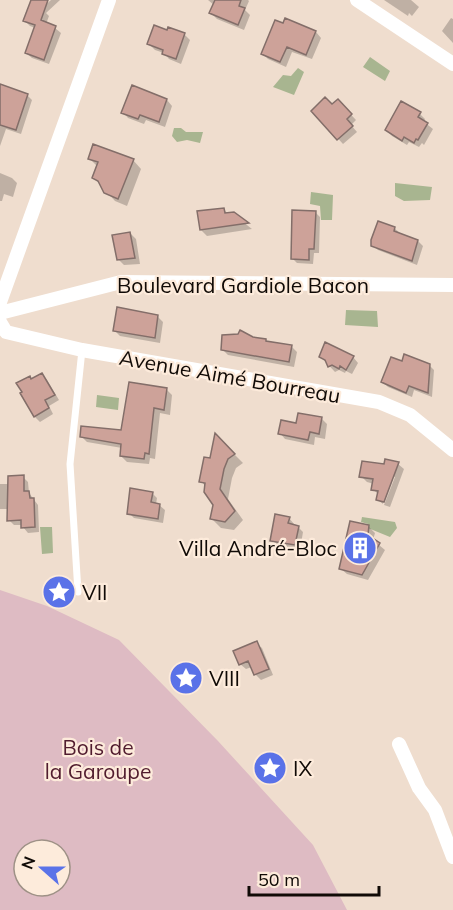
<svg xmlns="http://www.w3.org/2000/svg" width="453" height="910" font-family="Mulish,sans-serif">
<rect width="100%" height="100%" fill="#efddce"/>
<path fill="#debbc3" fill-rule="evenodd" d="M0 590 47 606 119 640 218 741 313 845 347 910H0ZM24 850H60V886H24Z"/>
<path fill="#a8b590" d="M370 57 390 71 385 81 363 67Z
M298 68 304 72 294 95 273 87 283 75 291 76Z
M174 128H181L186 132H203L200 143 187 140 177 142 172 136Z
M395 183 432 187 430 200 404 201 395 196Z
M311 192 333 195 332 220H321L320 206 310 204Z
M346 310 377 311 378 327 345 325Z
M97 395 119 398 118 410 96 407Z
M362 517 395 522 397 528 390 537 368 528V524L361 522Z
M52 527 53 553 42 554 40 527Z"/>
<path fill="#0003" d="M37 0H47L40 10 51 0H60L46 13 49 16 46 24 55 28 61 33 49 64 32 58 26 53 35 28 30 26 25 21Z
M208 0H248L249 1 245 10 250 15 244 30 217 19 211 13 214 5Z
M384 0H411L419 7 412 16 409 13 408 16Z
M451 18 453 19V43L442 31Z
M286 20 316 32 321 38 312 59 292 52 286 67 268 59 263 54Z
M168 31 184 34 190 40 181 64 169 59 164 53 155 50 149 44Z
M0 85 27 95 32 100 21 134 6 129 0 146Z
M133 87 167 100 172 106 165 127 146 120 144 124 128 118 123 112Z
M338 101 356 120 351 125 357 132 343 144 313 111 332 106Z
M420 114 425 119 424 122 433 129 424 145 422 143 419 147 409 142 407 145 392 136 387 130Z
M89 158 133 160 141 169 127 206 115 201 94 178 98 167Z
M0 173 12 178 17 183 13 197 4 194 2 201H0Z
M224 210 228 214H233L252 229 207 236 201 230Z
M315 212 320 217 319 253H314L313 264 297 263 292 258Z
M394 228 400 233 418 241 423 246 417 265 378 250 373 245Z
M130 233 136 239 140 264 124 265 118 259Z
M158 317 163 322 160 343 120 336 114 330Z
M252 338 267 342 291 346 297 352 294 367 228 355 222 349Z
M321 357H353L358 363 352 374 346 371 345 373 339 370 335 372Z
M403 362 429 365 434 370 432 397 414 390 412 397 388 387 383 382Z
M42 375 47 380 59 400 49 406 53 414 40 422 35 417 32 380Z
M167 390 172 395 170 415 160 413 155 459 150 458 149 464 127 462 121 456 122 448 87 442 81 436 122 432Z
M321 418 327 424 325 439 315 437 314 445 285 439 280 433 297 425Z
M216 436 243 463 236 468 232 478 228 499 243 520 234 530 221 528 212 519 214 504 206 487 201 481 211 459Z
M398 464 404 469 390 507 384 505 395 477 392 476 383 500V504L378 500 379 495 373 489 374 484 367 482 361 476 385 466Z
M23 477 28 482 29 493 38 505 39 532 28 533 23 527V525H14L9 520V509H0V484H9Z
M152 493 157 498 156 504 159 505 165 510 163 523 134 518 129 513Z
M289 518 294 524V526L298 527 303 532 300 550 277 546 272 540Z
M369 527 375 533 373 540 385 550 368 580 347 574 341 569Z
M256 643 262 648 273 675 261 680 255 674 252 667 246 669 240 664Z"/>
<path fill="#cda299" stroke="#836e69" stroke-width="1.5" d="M31 0H48L41 20 56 26 44 60 25 53 35 25 23 21Z
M215 0H241L239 6 245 8 238 25 209 13Z
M285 18 316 31 306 55 287 47 280 62 261 54 275 20 283 23Z
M154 25 167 30 168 27 185 33 176 59 162 54 163 50 147 44Z
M0 84 28 94 16 130 0 125Z
M132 85 167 99 159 122 140 115 138 119 121 113Z
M325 97 332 104 338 99 352 114 347 119 353 126 337 140 311 111Z
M401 101 421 112 418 117 428 123 418 140 416 139 414 143 404 137 402 141 385 130Z
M93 144 134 159 118 199 104 193 98 181 92 178 98 162 88 159Z
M224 208 225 213 234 212 249 223 200 230 197 211Z
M292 210 316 211 314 249H309V260L291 259Z
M378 221 395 227 394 231 418 240 412 261 371 246V240Z
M130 232 135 258 117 260 112 235Z
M117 307 158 315 155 338 113 331Z
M240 330 253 337 266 339V341L292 345 289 362 221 350 222 335 238 334Z
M325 342 354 356 346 370 340 366 339 369 332 365 328 367 325 360 319 357Z
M404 354 430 364 428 393 409 386 406 393 381 382 391 357 402 361Z
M42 373 55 395 45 400 49 408 34 417 20 393 22 392 16 383 30 376 31 379Z
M129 382 167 388 164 410 154 408 149 454 145 453 144 459 120 456 121 444 80 437 81 426 121 430Z
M298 413 322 417 319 434 310 432 308 440 278 434 281 420 296 423Z
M215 433 235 454 228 459 224 469 220 489 235 511 225 522 210 519 213 505 204 492 205 483 199 482 204 457 210 458Z
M385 459 399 462 384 502 376 500 378 491 371 490 373 479 359 477 362 461 384 464Z
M24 475V491H29L30 498H34L35 527 21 528V520L7 521 8 476Z
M130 488 153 492 151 502 160 504 158 519 127 514Z
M275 514 290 517 288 523 299 526 295 545 270 541Z
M350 521 369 525 368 535 380 543 362 575 339 569Z
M257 641 269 669 254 675 248 661 239 665 233 651Z"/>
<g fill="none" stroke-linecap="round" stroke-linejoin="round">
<path stroke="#fff" stroke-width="7" d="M78 592 70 464 82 350"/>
<path stroke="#fff" stroke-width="14" d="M357 0 453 64
M0 302 109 0
M0 313 121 282 453 285
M0 322 6 332 82 350 379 402 410 415 453 450
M399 744 419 788 435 810 453 857"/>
</g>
<defs>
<symbol id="building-disc" viewBox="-11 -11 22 22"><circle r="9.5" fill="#5a72e8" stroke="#fdebdb"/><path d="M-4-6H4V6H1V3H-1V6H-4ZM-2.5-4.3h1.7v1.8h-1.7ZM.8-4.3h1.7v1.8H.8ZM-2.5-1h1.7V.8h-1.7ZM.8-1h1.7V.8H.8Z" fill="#fff"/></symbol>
<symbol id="sight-disc" viewBox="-11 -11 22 22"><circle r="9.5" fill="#5a72e8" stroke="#fdebdb"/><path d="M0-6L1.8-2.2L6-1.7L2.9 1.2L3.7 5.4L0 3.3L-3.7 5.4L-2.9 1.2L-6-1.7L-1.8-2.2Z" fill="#fff"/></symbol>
</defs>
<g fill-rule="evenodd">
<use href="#building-disc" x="341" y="529" width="38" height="38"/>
<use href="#sight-disc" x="40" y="573" width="38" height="38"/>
<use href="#sight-disc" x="167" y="659" width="38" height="38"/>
<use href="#sight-disc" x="251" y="749" width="38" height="38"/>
</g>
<g text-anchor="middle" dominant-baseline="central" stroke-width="4.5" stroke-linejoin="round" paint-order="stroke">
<g font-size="21" fill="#100a06" stroke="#fdebdb">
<text x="243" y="285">Boulevard Gardiole Bacon</text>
<text transform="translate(230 376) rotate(10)">Avenue Aimé Bourreau</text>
</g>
<g font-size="21" fill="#100a06" stroke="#fdebdb" text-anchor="start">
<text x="337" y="548" text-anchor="end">Villa André-Bloc</text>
<text x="82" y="592">VII</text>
<text x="209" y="678">VIII</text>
<text x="293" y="768">IX</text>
</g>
<g font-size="21" fill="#511c2e" stroke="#fdebdb">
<text x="98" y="747">Bois de<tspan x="98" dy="24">la Garoupe</tspan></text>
</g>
</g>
<g transform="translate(42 868) rotate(291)"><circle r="28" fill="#fdebdb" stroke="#9e9186" stroke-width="1.5"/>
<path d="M0-4.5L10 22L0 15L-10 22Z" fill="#5a72e8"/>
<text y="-9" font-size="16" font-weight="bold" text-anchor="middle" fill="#100a06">N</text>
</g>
<path d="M249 886v9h130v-9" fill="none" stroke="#100a06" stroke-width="3"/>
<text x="258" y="886" font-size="18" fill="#100a06" stroke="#fdebdb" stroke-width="4.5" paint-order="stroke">50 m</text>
</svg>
